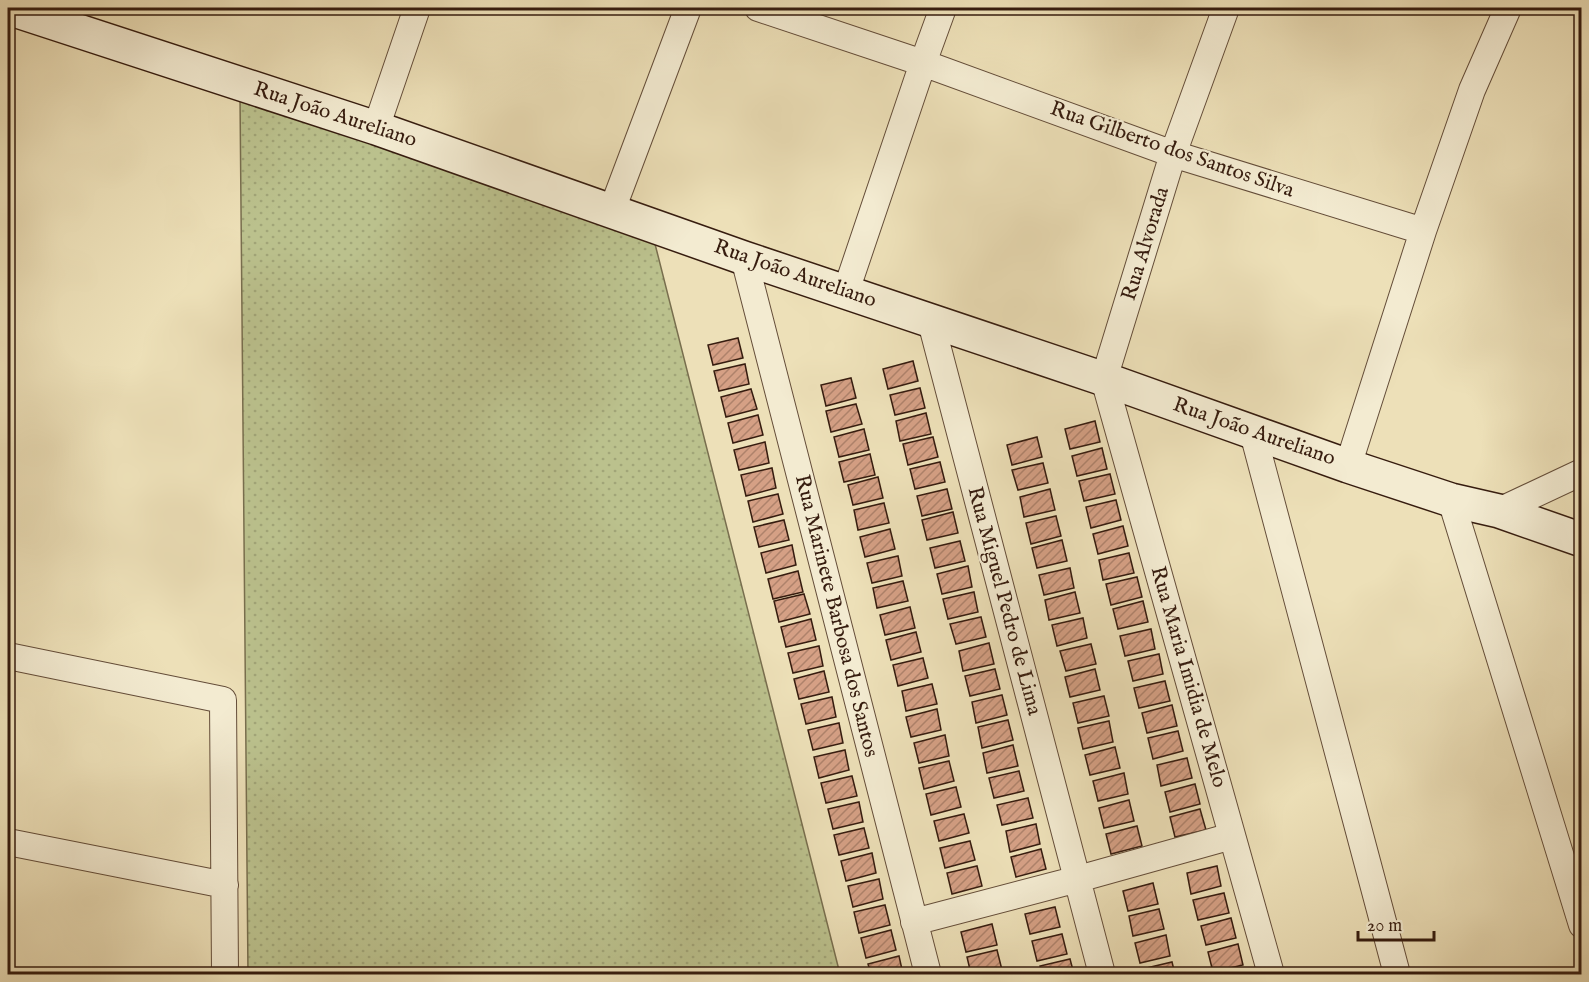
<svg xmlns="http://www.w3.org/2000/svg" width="1589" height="982" font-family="'IM FELL English',serif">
<defs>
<pattern id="grass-dots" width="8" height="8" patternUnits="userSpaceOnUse" patternTransform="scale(1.5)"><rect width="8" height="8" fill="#bbc18d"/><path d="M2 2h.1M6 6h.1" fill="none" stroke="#a1a578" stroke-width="1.8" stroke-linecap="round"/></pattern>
<pattern id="building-hatch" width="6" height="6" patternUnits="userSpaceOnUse" patternTransform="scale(1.5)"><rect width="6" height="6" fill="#d5a085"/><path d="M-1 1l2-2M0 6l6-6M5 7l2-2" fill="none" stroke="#ae826b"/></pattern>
</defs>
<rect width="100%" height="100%" fill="#ede0b8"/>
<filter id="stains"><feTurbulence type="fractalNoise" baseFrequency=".00333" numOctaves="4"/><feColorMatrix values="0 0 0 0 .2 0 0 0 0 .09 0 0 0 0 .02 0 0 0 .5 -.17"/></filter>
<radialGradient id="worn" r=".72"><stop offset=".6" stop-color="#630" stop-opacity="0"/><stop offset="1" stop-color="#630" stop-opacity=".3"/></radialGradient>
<path fill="url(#grass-dots)" stroke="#786e4e" stroke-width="1.5" d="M240 97 653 236 840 974H248Z"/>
<path fill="url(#building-hatch)" stroke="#361c0f" stroke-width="1.5" d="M738 338 743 358 713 365 708 345Z
M913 361 918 381 888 389 883 369Z
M745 364 749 384 719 391 714 371Z
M851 378 856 398 826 406 821 385Z
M920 388 925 408 895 415 890 395Z
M751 389 757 409 726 417 721 397Z
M856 404 862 424 831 432 826 411Z
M926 413 931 434 900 441 896 421Z
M758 415 763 435 733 443 728 423Z
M1095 421 1100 442 1070 449 1065 429Z
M864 429 869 450 839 457 834 437Z
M933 437 938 457 908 465 903 444Z
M1037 437 1042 457 1012 465 1007 445Z
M765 442 769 463 739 470 734 450Z
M1102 448 1107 469 1077 476 1072 456Z
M870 454 875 475 844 482 839 462Z
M940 462 945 482 915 489 910 469Z
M1043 463 1048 483 1018 490 1012 470Z
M772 468 776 488 746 496 741 475Z
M1110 474 1115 494 1084 501 1079 481Z
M878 477 883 498 853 505 848 485Z
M947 489 952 509 922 516 917 496Z
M1050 489 1055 510 1024 517 1020 497Z
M778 494 783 514 753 522 748 501Z
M1116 500 1121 520 1091 528 1086 507Z
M884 503 889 523 858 530 854 510Z
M953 512 958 533 927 540 922 520Z
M1056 516 1061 536 1031 544 1026 523Z
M784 520 789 540 759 547 754 527Z
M1123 526 1128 546 1098 554 1093 534Z
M890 529 895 549 865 557 860 537Z
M1062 540 1067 561 1037 568 1032 548Z
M960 541 965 561 935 568 930 548Z
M792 545 796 565 766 573 761 553Z
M1129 553 1134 573 1103 580 1099 560Z
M898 556 902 576 872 583 867 563Z
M968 566 972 587 942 594 937 574Z
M1070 568 1074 588 1044 595 1039 575Z
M798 571 803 592 773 599 768 579Z
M1137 577 1142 597 1111 605 1106 584Z
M903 581 908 601 877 608 873 588Z
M974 592 978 612 948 619 943 599Z
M1075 592 1080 613 1049 620 1045 600Z
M804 594 810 614 779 622 774 601Z
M1143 601 1148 622 1118 629 1113 609Z
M910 607 915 628 885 635 880 615Z
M981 617 986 637 956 644 950 624Z
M1083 618 1087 638 1057 646 1052 625Z
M811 619 816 640 786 647 781 627Z
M1151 629 1155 649 1125 656 1120 636Z
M916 632 921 652 891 660 886 640Z
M989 643 994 664 963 671 959 651Z
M1091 644 1096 664 1066 671 1060 651Z
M819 646 823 666 793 673 788 653Z
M1159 654 1163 674 1133 681 1128 661Z
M923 658 928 678 898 686 893 665Z
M995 669 1000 689 970 696 965 676Z
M1095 669 1100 690 1070 697 1065 677Z
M824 671 829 692 799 699 794 679Z
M1165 681 1170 701 1139 708 1134 688Z
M932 684 937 704 906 711 902 691Z
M1002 695 1007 715 976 723 972 702Z
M1104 696 1109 716 1078 723 1073 703Z
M832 697 836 717 806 724 801 704Z
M1172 705 1177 726 1147 733 1142 713Z
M937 709 941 730 911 737 906 717Z
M1008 720 1013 740 982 748 978 727Z
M1109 721 1113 742 1083 749 1078 728Z
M839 723 843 743 813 750 808 730Z
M1178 731 1183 751 1153 759 1148 738Z
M945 735 949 756 919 763 914 743Z
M1013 745 1018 766 987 773 983 753Z
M1115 747 1120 768 1090 775 1085 755Z
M845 750 849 770 819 778 814 757Z
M1187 758 1192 778 1161 786 1157 765Z
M949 761 954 781 924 789 919 768Z
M1019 771 1024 791 994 798 989 778Z
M1124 773 1128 794 1098 801 1093 781Z
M852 776 857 796 826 803 821 783Z
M1195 784 1200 804 1170 812 1165 792Z
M956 787 961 807 931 815 926 794Z
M1028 798 1033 818 1002 825 997 805Z
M1129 800 1134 821 1104 828 1099 808Z
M859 802 863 822 833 829 828 809Z
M1200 809 1206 830 1175 837 1170 817Z
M964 814 969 833 939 841 934 821Z
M1036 824 1040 844 1010 852 1006 831Z
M1137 826 1142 846 1111 854 1106 834Z
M864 828 869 848 839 855 834 835Z
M970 841 975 860 945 868 940 848Z
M1041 849 1046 869 1016 877 1011 857Z
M872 853 876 873 846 881 841 861Z
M977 866 982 886 952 894 947 873Z
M1217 866 1221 886 1191 894 1187 873Z
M879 879 883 899 853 907 848 886Z
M1153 883 1158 904 1128 911 1123 891Z
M1224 893 1229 913 1198 920 1193 900Z
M885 905 890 925 859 933 854 912Z
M1055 907 1060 927 1030 934 1025 914Z
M1159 909 1164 929 1133 936 1129 916Z
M1231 918 1236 938 1206 945 1201 926Z
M992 924 997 945 966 952 961 932Z
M891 930 896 950 866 958 861 938Z
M1062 934 1067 954 1037 961 1032 941Z
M1166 935 1170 956 1140 963 1135 943Z
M1238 944 1243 965 1213 972 1208 952Z
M997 950 1002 970 984 974H971L967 957Z
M899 956 903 974H871L868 964Z
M1070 959 1074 974H1042L1040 966Z
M1172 962 1175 974H1143L1142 969Z"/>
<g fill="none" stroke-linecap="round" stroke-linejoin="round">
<defs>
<path id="street" d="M758 8 923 63 1173 154 1423 231
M1226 8 1173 154 1104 379 1271 974
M376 128 417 8
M612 210 688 8
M744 258 928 974
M846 291 923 63 943 8
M931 322 1102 974
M1253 433 1397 974
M1348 466 1423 231 1472 90 1508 8
M1451 500 1582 925
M1499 511 1582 472
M8 656 223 700 225 974
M8 842 225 885
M914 922 1078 879 1232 836"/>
<path id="secondary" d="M8 8 376 128 744 258 1104 379 1348 466 1451 500 1499 511 1582 540"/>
</defs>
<use href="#street" stroke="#644d39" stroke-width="28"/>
<use href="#secondary" stroke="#361c0f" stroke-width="36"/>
<use href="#street" stroke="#f3ebd1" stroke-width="26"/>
<use href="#secondary" stroke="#f3ebd1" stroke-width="33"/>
</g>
<g text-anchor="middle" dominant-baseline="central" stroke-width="4.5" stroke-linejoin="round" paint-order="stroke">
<g font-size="21" fill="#361c0f" stroke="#f3ebd1">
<text transform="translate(335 115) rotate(18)">Rua João Aureliano</text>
<text transform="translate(1172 150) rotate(19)">Rua Gilberto dos Santos Silva</text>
<text transform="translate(1146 244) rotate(-73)">Rua Alvorada</text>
<text transform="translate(795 274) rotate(19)">Rua João Aureliano</text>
<text transform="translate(1254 432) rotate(19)">Rua João Aureliano</text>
<text transform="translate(1004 601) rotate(75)">Rua Miguel Pedro de Lima</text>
<text transform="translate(836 616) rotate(76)">Rua Marinete Barbosa dos Santos</text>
<text transform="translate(1188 677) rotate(74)">Rua Maria Imidia de Melo</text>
</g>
</g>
<rect width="1589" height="982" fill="none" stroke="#ede0b8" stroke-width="30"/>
<rect x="9" y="9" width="1571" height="964" fill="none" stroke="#361c0f" stroke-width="3"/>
<rect x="15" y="15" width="1559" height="952" fill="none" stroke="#361c0f" stroke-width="1.5"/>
<path d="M1358 931v9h76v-9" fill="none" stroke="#361c0f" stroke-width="3"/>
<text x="1367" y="931" font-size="18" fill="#361c0f" stroke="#f3ebd1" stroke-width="4.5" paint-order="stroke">20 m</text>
<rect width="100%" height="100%" filter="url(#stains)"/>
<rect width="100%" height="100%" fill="url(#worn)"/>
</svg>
